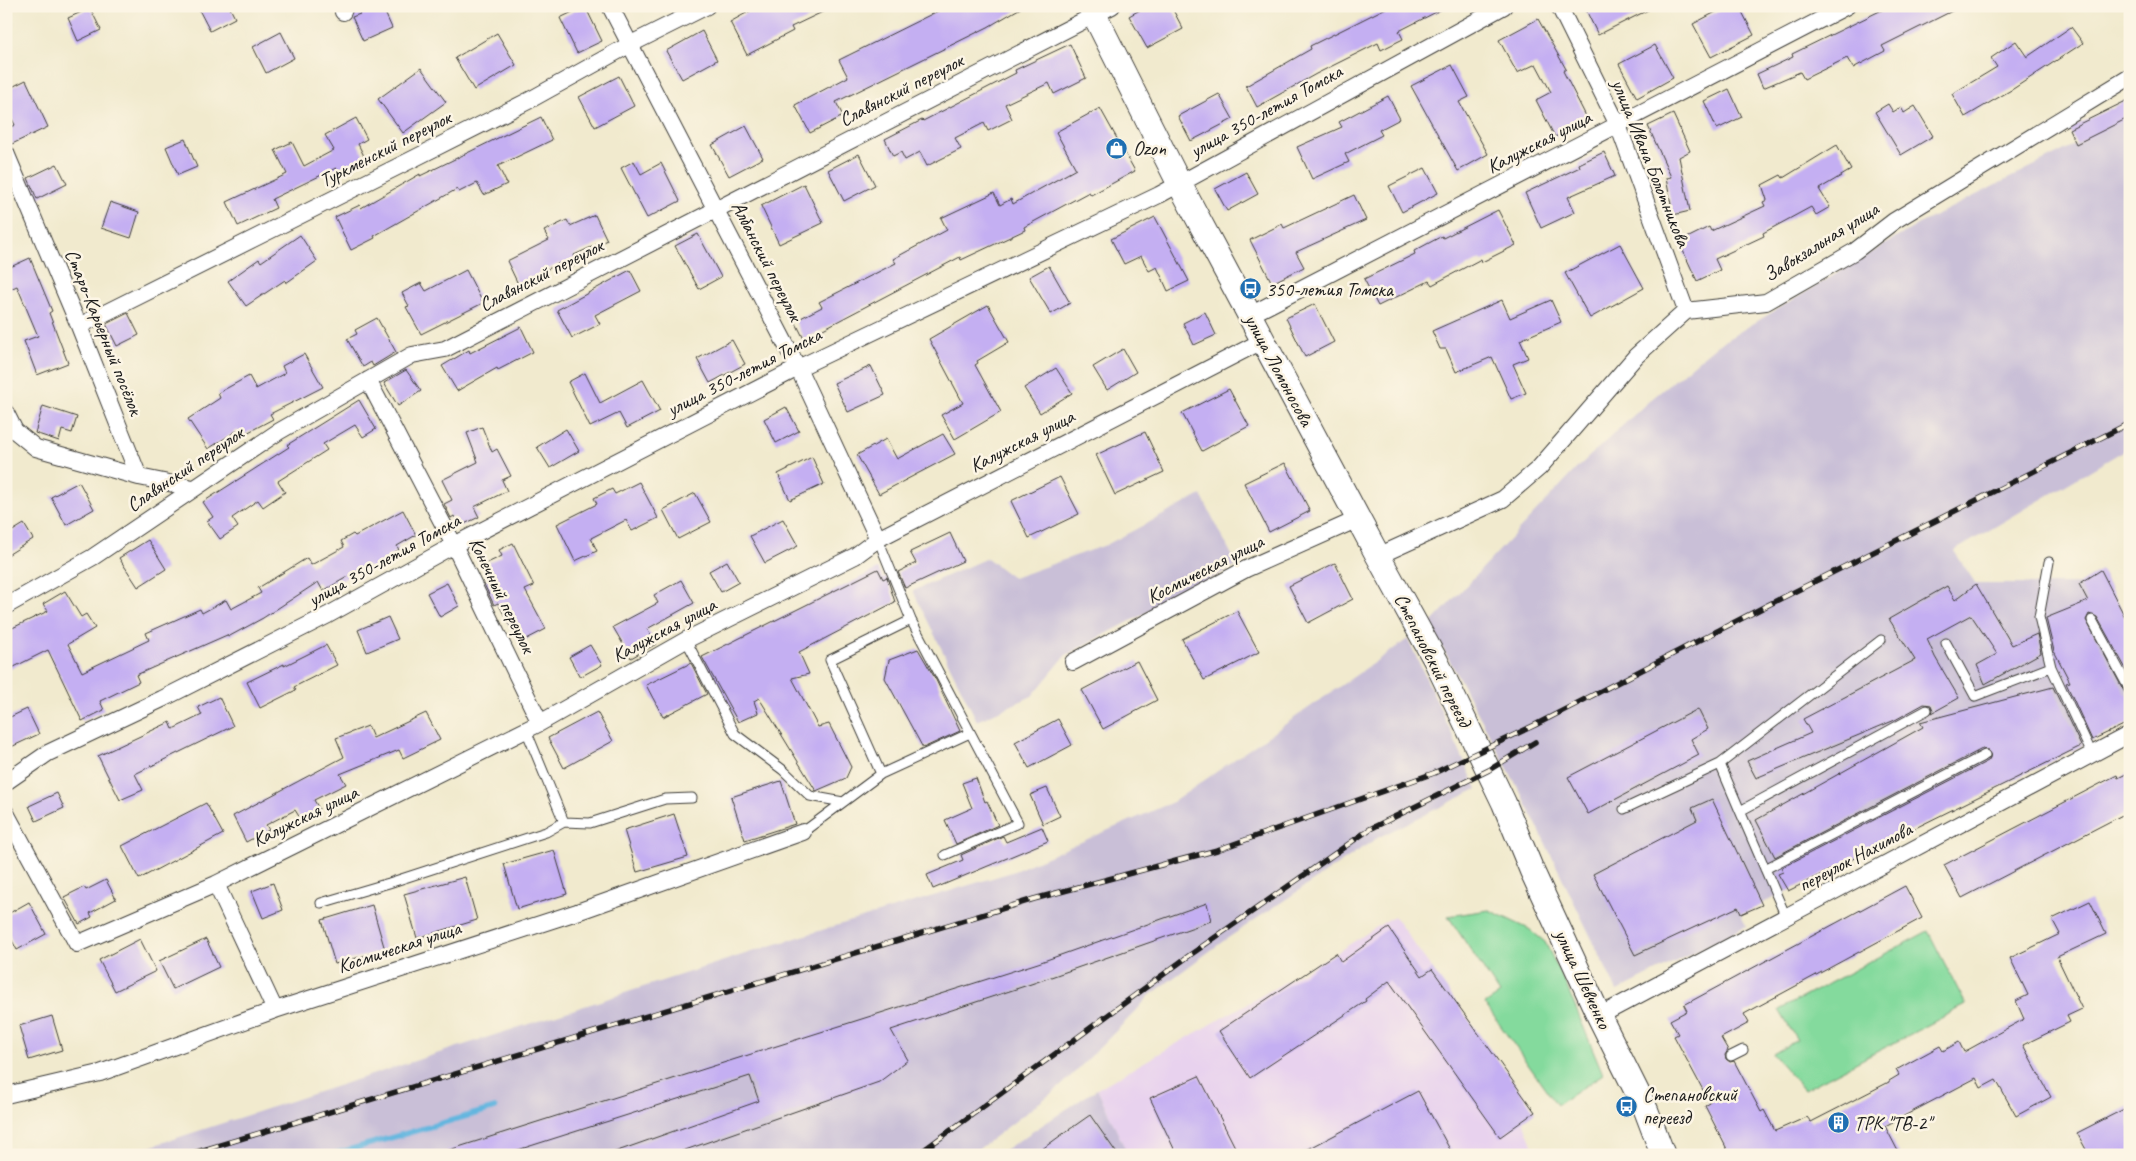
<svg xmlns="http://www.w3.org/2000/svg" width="2136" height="1161" font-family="Caveat,sans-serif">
<rect width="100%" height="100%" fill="#fcf5e5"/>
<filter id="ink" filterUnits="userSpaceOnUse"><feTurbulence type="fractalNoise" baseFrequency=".02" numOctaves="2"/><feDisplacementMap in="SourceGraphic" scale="10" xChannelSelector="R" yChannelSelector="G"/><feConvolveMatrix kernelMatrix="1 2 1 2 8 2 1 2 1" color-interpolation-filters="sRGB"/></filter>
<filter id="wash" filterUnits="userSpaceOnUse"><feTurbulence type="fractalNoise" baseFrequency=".0096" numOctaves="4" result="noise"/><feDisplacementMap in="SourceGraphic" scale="20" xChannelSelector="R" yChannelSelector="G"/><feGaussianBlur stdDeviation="1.12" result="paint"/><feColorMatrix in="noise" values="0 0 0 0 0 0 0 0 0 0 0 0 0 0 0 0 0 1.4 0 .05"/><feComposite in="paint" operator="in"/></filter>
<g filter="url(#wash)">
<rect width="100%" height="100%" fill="#f1eace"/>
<path fill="#e8d2ee" d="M1394 916 1535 1112 1523 1121 1536 1155H1128L1097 1089 1336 953Z"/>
<path fill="#c9bfd7" d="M2130 117V447L1954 551 1976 584H2079L2101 570 2124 617 2130 616V722L1741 914 1746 926 1617 991 1524 799 1430 624 1579 466 1648 402 1716 346 1921 223Z
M1201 495 1237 565 1066 655 1032 696 977 721 913 591 987 558 1013 578 1106 545Z
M1408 639 1477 789 1377 838 1222 942 1149 996 1136 1011 1061 1086 971 1155H124L770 946 1012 872 1173 802Z
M1097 1089 1128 1155H997Z"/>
<path fill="#84da9d" stroke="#507b5c" d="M1489 910 1529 929 1545 942 1567 987 1603 1074 1557 1105 1485 1004 1500 994 1448 916Z
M1928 931 1966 1005 1804 1090 1773 1054 1797 1040 1779 1010Z"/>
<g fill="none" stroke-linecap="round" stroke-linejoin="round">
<path stroke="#64b6df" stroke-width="5.5" d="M331 1155 495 1108"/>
</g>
<g id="blocks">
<path fill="#c4aff2" d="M197 6H229L235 18 210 31Z
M356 6H382L392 28 363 41 352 17 360 14Z
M585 6 602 41 577 53 560 18Z
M759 6H835L791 27 793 31 747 55 730 22Z
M948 6H1024L988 27 836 102 843 116 810 133 795 105 848 77 839 60Z
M1147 6H1171L1183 29 1147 48 1129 16Z
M1390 6H1448L1399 31 1403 39 1381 50 1378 43 1316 74 1257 107 1246 86 1311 49 1310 46Z
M1584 6H1656L1598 35Z
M1727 6H1739L1754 35 1711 57 1693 24Z
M1890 6H1962L1882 46 1885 51 1853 68 1847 58 1804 79 1800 72 1763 88 1757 74 1793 57 1792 54Z
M90 8 101 30 78 41 68 18Z
M1538 19 1566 69 1563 71 1588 120 1555 137 1536 100 1551 92 1536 64 1517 73 1499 40Z
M2071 27 2083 43 2013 89 1965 117 1952 94 1997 67 1991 58 2016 41 2027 57Z
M702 31 717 60 682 79 666 51Z
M281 32 294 58 266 73 253 47Z
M497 33 516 65 474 90 455 58Z
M1070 44 1086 78 1054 94 1049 83 1005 104 1012 119 988 131 984 123 955 138 961 149 927 166 920 152 905 160 901 152 893 156 885 139 922 120 923 121 1016 73 1015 70Z
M1655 45 1673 78 1637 98 1619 64Z
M1452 65 1469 97 1459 102 1488 154 1458 171 1411 86Z
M421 68 446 102 403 133 378 99Z
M619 76 634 106 595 127 579 97Z
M26 80 48 127 12 144 6 134V129L15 125 6 107V90Z
M1729 89 1742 117 1717 129 1704 101Z
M1219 94 1233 119 1191 141 1178 116Z
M1388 96 1400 119 1379 130 1382 135 1345 154 1349 162 1312 179 1297 147 1342 127 1339 122Z
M2130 99V117L2076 144 2069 129Z
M1888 104 1893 112 1901 107 1904 113 1915 106 1933 136 1901 155 1875 112Z
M1100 108 1135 171 1091 195 1089 192 1024 227 1025 230 961 260 960 257 804 339 795 321 822 307 819 302 896 263 893 259 947 230 941 218 994 193 1000 205 1011 199 1013 204 1076 169 1056 132Z
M1673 114 1690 151 1679 157 1690 211 1673 215 1666 178 1671 177 1648 126Z
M541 117 552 140 498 166 507 184 484 195 477 183 459 192 457 189 374 236 375 238 351 250 335 217 360 205 361 208 420 174V176Z
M356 118 367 139 358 144 365 158 339 172 336 168 272 199 276 208 238 226 227 202 287 174 275 150 292 142 304 166 334 150 325 135Z
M746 126 763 158 729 176 712 145Z
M185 139 197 167 178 175 166 147Z
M1837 145 1851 170 1819 189 1830 207 1816 215 1811 207 1763 233 1764 236 1715 259 1720 270 1697 281 1679 242 1709 227 1711 231 1765 206 1763 202 1767 200 1762 185 1781 175 1783 178Z
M1604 152 1615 176 1568 197 1575 212 1541 228 1525 193 1580 167 1579 164Z
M859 154 875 185 844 201 828 170Z
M634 161 641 174 661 163 680 201 647 218 621 168Z
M57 164 67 184 37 199 28 178Z
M1425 168 1438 193 1402 212 1389 186Z
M1246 172 1258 194 1227 211 1215 189Z
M804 184 823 223 779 244 761 206Z
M1354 195 1366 220 1296 252 1304 267 1272 283 1250 240 1282 224 1284 228Z
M110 202 139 212 131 238 101 228Z
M1498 210 1516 245 1482 262 1481 259 1432 285 1429 281 1378 306 1364 279 1415 254 1414 251 1442 236 1443 238Z
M595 215 607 240 574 255 578 264 564 271 560 263 518 284 507 261 549 240 544 231 567 220 570 226Z
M1155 217 1189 281 1168 291 1157 267 1149 271 1141 256 1124 264 1111 239Z
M698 234 721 277 699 289 675 246Z
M300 235 317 261 286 283 285 280 246 306 228 281 259 259 261 262Z
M1620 244 1644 288 1590 318 1565 273Z
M30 258 52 311 49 313 68 363 37 375 24 341 38 336 17 286 6 291V269Z
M1049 266 1070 303 1051 314 1029 277Z
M466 270 483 303 421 334 406 307 409 306 402 293 421 283 426 291Z
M630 270 641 291 595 315 600 324 572 338 557 310Z
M1502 300 1510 318 1551 300 1561 322 1520 340 1528 358 1513 364 1526 393 1511 399 1492 357 1456 372 1446 349H1440L1432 331Z
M1315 304 1334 342 1305 357 1286 318Z
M988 305 1009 342 977 361 978 363 975 365 1001 412 955 439 941 415 963 403 929 339Z
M1205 312 1216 335 1194 345 1183 323Z
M128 313 139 335 117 346 106 324Z
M377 318 396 352 373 366 371 362 363 367 347 339 357 334 355 330Z
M521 327 533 352 498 370 497 368 457 391 442 366 469 350 470 353Z
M732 340 745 364 710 383 697 359Z
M1123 349 1136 372 1107 390 1093 367Z
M304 354 323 387 270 414 273 419 241 436 238 430 208 449 188 419 220 398 218 393 249 376 256 389 285 373 282 366Z
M871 366 885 395 848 412 834 383Z
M1056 368 1072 393 1040 413 1024 388Z
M406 370 421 391 398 406 384 383Z
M585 373 600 403 643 380 660 411 627 428 619 413 590 427 568 382Z
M1229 389 1249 426 1202 451 1182 413Z
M359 400 376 429 363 437 355 425 323 444 327 450 278 481 285 492 263 507 258 500 232 518 238 527 220 539 207 521 213 517 203 502 289 447 287 445Z
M43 406 77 417 72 433 62 430 59 441 35 433Z
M786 407 799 431 776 443 764 419Z
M482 427 492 452 497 449 511 476 502 480 507 491 474 507 479 517 460 526 454 516 451 518 444 504 452 500 442 480 478 462 467 433Z
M566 429 579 451 550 468 537 447Z
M1145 432 1164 472 1115 495 1096 455Z
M943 434 955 454 879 494 857 455 886 439 897 459Z
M812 457 824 484 790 500 778 474Z
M1285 463 1310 511 1269 532 1244 483Z
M1060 477 1079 514 1029 538 1011 501Z
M79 482 94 509 66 525 51 497Z
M639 482 658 518 632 531 626 520 591 538 597 551 575 561 557 524 597 504 594 498 612 489 615 494Z
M695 493 711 522 678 539 663 510Z
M403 510 416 535 397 546 399 550 387 557 388 560 371 569 368 565 323 591 318 582 263 618 228 637 227 635 136 675 139 682 100 701 104 710 82 721 48 650 6 671V631L48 611 43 604 65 591 81 617 86 614 95 628 68 644 82 672 149 640 146 633 200 609 202 613 226 600 231 609 261 593 258 588 307 558 311 565 344 547 341 541 353 534 355 536Z
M783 519 798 546 765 563 750 536Z
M24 524 33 539 6 556V535Z
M950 533 963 561 905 588 898 572 916 563 910 552Z
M148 540 166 569 138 587 119 558Z
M513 543 534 586 525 590 546 629 519 643 498 603 494 605 483 582 490 579 483 565 502 556 499 550Z
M727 561 739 582 721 592 709 571Z
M1335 563 1353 599 1308 623 1289 586Z
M878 569 883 579 887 577 895 602 799 652 809 674 792 678 818 727 829 724 851 767 846 778 816 791 759 698 754 701 758 713 738 722 702 657Z
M2101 570 2125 617 2130 616V676L2097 617 2089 614 2086 620 2125 693 2130 696V722L2092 740 2066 683 2070 682 2054 651 2046 618 2088 601 2079 584Z
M681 580 694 603 647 629 656 644 631 658 613 627 658 603 654 595Z
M447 583 459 606 440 617 427 593Z
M1976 584 2012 645 2037 634 2041 653 1985 684 1977 665 1997 654 1971 615 1927 639 1935 657 1959 698 1932 713 1933 710 1931 705 1924 704 1895 720 1756 778 1747 761 1811 733 1803 719 1915 660 1889 619 1947 586 1955 600Z
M1237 611 1259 652 1204 680 1182 639Z
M388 617 398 639 367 652 358 630Z
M326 645 337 665 294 687 296 690 260 708 247 682 284 664V666Z
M590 645 602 665 580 677 569 657Z
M918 649 936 680 960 731 923 748 885 678 889 660Z
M1137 661 1157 700 1103 729 1082 690Z
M691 663 707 694 663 717 646 685Z
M2053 687 2081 746 1788 891 1778 874 1783 872 1781 868 1988 761 1990 758 1991 753 1988 750 1982 749 1775 857 1756 820 1923 727 1920 722Z
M219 697 233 726 135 774 143 790 120 800 98 756 170 722 173 729 202 715 198 707Z
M27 709 39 734 11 747 6 737V719Z
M1698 709 1708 729 1691 739 1699 755 1588 814 1568 777Z
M597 712 613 741 564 768 548 738Z
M426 713 440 740 403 758 399 750 340 774 346 784 314 800 319 809 300 818 295 810 266 825 269 830 246 842 233 816 344 757 336 738 368 726 373 738Z
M1058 719 1072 745 1029 768 1015 742Z
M2130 772V811L1962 898 1944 865 2117 775 2118 778Z
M976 778 985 802 987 801 998 825 956 844 945 820 972 808 962 783Z
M781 781 795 824 745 840 731 797Z
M1047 788 1060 816 1043 824 1030 795Z
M57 793 64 808 36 821 29 806Z
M1712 799 1762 905 1741 914 1738 907 1635 955 1593 874 1697 820 1692 808Z
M206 803 223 834 139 879 122 846Z
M674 814 688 857 637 872 624 830Z
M1042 827 1048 841 933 889 927 875 963 860 961 855 1003 836 1006 842Z
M554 850 567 894 517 909 504 864Z
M465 877 477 920 417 938 404 894Z
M106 880 116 899 90 913 92 917 79 924 64 897 84 887 86 890Z
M273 883 283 910 263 918 252 891Z
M1905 886 1922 918 1744 1014 1749 1023 1721 1038 1728 1050 1725 1055 1726 1059 1730 1062 1734 1061 1761 1112 1764 1110 1775 1131 1807 1117 1811 1122 1889 1082V1081L1899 1075 1896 1070 1940 1046 1943 1051 1959 1042 1964 1052 2024 1019 2016 1001 2028 995 2010 958 2060 934 2052 919 2090 901 2106 934 2057 957 2082 1009 2067 1016 2070 1022 2023 1045 2051 1097 2016 1116 1996 1080 1981 1088 1976 1078 1885 1126 1900 1155H1730L1705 1106 1710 1103 1674 1036 1678 1034 1670 1020 1687 1011 1684 1005Z
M29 902 46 934 17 950 6 929V915Z
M1207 903 1211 921 1031 984 891 1030 908 1060 879 1082 671 1155H612V1153L759 1101 750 1076 502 1155H447L446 1151 1038 963Z
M372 905 385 950 335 964 322 920Z
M1389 928 1422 976 1432 969 1535 1112 1500 1137 1389 981 1365 999 1366 1001 1250 1078 1219 1031 1336 953 1341 962Z
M140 939 156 971 115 991 99 960Z
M206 939 219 967 173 989 159 961Z
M52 1016 62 1050 29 1060 19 1026Z
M1199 1076 1239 1155H1177L1150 1098Z
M1418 1091 1453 1155H1297Z
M2130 1106V1155H2089L2077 1133Z
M1090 1115 1118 1155H1034L1060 1136Z"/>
</g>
</g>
<g filter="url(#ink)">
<use href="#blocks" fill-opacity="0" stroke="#3c3b37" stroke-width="1"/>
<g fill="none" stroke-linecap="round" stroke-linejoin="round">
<defs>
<path id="lane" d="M878 539 911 620 1018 823 945 855
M2049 562 2039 617 2051 667 2092 754
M2092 620 2130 690
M686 640 735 734 783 770 810 796 843 802
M1946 643 1975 696 2051 667
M526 730 564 822
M1720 764 1740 811
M881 774 830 660 911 620
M1624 809 1720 764 1881 640
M803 832 881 774 970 733
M1765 869 1985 755
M321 903 389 883 546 832 564 822 590 823 665 799 692 798
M1786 917 1740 811 1927 710
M1731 1056 1743 1050"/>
<path id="street" d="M610 6 798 368 878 539
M1559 6 1618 125 1686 311
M343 12 345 6
M6 153 79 326 139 477 193 488
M1250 315 1847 6
M79 326 411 160 528 101 629 45 707 6
M368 380 454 545 540 723
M6 413 15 431 36 448 139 477
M1378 556 1503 499 1539 468 1636 356 1686 311 1766 302 1855 251 1894 221 2130 77
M6 606 93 557 278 432 412 355 445 349 1112 6
M1073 662 1246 569 1358 519
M6 782 48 753 162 699 328 615 454 545 798 368 1159 195 1504 6
M6 813 77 944 216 884 540 723 686 640 855 556 878 539 1264 340
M216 884 275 1010
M1599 1016 2130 734
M6 1095 100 1073 275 1010 577 912 803 832"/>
<path id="secondary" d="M1090 6 1179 183 1378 556 1436 661 1504 803 1532 871 1599 1016 1646 1110 1663 1155"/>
</defs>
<use href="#lane" stroke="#3c3b37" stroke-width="11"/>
<use href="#street" stroke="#3c3b37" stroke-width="18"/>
<use href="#secondary" stroke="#3c3b37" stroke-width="26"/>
<use href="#lane" stroke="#fff" stroke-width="9"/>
<use href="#street" stroke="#fff" stroke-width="16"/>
<use href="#secondary" stroke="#fff" stroke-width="24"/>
<defs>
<path id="rail" d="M187 1155 1034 899 1217 850 1434 773 1535 725 1764 607 2130 423
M917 1155 1190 955 1370 829 1489 770 1535 742"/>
</defs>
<use href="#rail" stroke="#1c1c1c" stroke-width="5.5"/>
<use href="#rail" stroke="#fcf5e5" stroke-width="4" stroke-dasharray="11" stroke-linecap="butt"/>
</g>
</g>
<defs>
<symbol id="shop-disc" viewBox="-11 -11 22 22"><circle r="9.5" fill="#1f6fb2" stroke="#fcf5e5"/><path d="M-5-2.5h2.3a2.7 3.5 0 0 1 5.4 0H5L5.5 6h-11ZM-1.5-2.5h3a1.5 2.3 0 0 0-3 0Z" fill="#fff"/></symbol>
<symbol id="bus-disc" viewBox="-11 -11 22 22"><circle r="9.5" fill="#1f6fb2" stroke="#fcf5e5"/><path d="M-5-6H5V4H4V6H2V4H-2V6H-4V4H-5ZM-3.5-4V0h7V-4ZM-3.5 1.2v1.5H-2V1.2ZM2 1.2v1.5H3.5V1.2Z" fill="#fff"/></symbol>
<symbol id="building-disc" viewBox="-11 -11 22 22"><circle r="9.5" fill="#1f6fb2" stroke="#fcf5e5"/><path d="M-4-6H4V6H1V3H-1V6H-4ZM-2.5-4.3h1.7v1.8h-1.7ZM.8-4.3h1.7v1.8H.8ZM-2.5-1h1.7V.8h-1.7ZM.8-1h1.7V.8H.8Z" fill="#fff"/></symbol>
</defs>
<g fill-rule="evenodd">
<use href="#shop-disc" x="1104" y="136" width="25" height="25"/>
<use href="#bus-disc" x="1238" y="276" width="25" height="25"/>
<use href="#bus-disc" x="1614" y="1094" width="25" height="25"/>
<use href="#building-disc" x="1826" y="1110" width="25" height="25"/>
</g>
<g text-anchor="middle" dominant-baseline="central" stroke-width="5" stroke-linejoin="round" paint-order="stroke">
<g font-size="20" fill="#1c1c1c" stroke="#fcf5e5">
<text transform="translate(901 90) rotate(-27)">Славянский переулок</text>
<text transform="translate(1266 111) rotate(-29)">улица 350-летия Томска</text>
<text transform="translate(1539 142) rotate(-27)">Калужская улица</text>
<text transform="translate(385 149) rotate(-27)">Туркменский переулок</text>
<text transform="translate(1651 163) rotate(68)">улица Ивана Болотникова</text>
<text transform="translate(1821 242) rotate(-32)">Завокзальная улица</text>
<text transform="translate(767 261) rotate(63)">Албанский переулок</text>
<text transform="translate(541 275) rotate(-27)">Славянский переулок</text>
<text transform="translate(104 332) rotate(68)">Старо-Карьерный посёлок</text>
<text transform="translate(1279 370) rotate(62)">улица Ломоносова</text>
<text transform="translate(744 372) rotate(-27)">улица 350-летия Томска</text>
<text transform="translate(1022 441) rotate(-27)">Калужская улица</text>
<text transform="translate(185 469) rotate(-34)">Славянский переулок</text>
<text transform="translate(384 560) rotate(-29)">улица 350-летия Томска</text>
<text transform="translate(1205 569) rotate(-27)">Космическая улица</text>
<text transform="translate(502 595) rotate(64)">Конечный переулок</text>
<text transform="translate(664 630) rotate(-28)">Калужская улица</text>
<text transform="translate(1433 660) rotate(63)">Степановский переезд</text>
<text transform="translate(305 816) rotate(-26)">Калужская улица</text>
<text transform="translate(1855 857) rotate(-28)">переулок Нахимова</text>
<text transform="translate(399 947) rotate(-18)">Космическая улица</text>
<text transform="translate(1583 979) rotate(65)">улица Шевченко</text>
</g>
<g font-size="20" fill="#1c1c1c" stroke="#fcf5e5" text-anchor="start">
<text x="1133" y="148">Ozon</text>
<text x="1266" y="289">350-летия Томска</text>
<text x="1643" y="1094">Степановский<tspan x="1643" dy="23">переезд</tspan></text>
<text x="1854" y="1123">ТРК "ТВ-2"</text>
</g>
</g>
<rect width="2136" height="1161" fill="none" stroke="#fcf5e5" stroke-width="25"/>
</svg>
